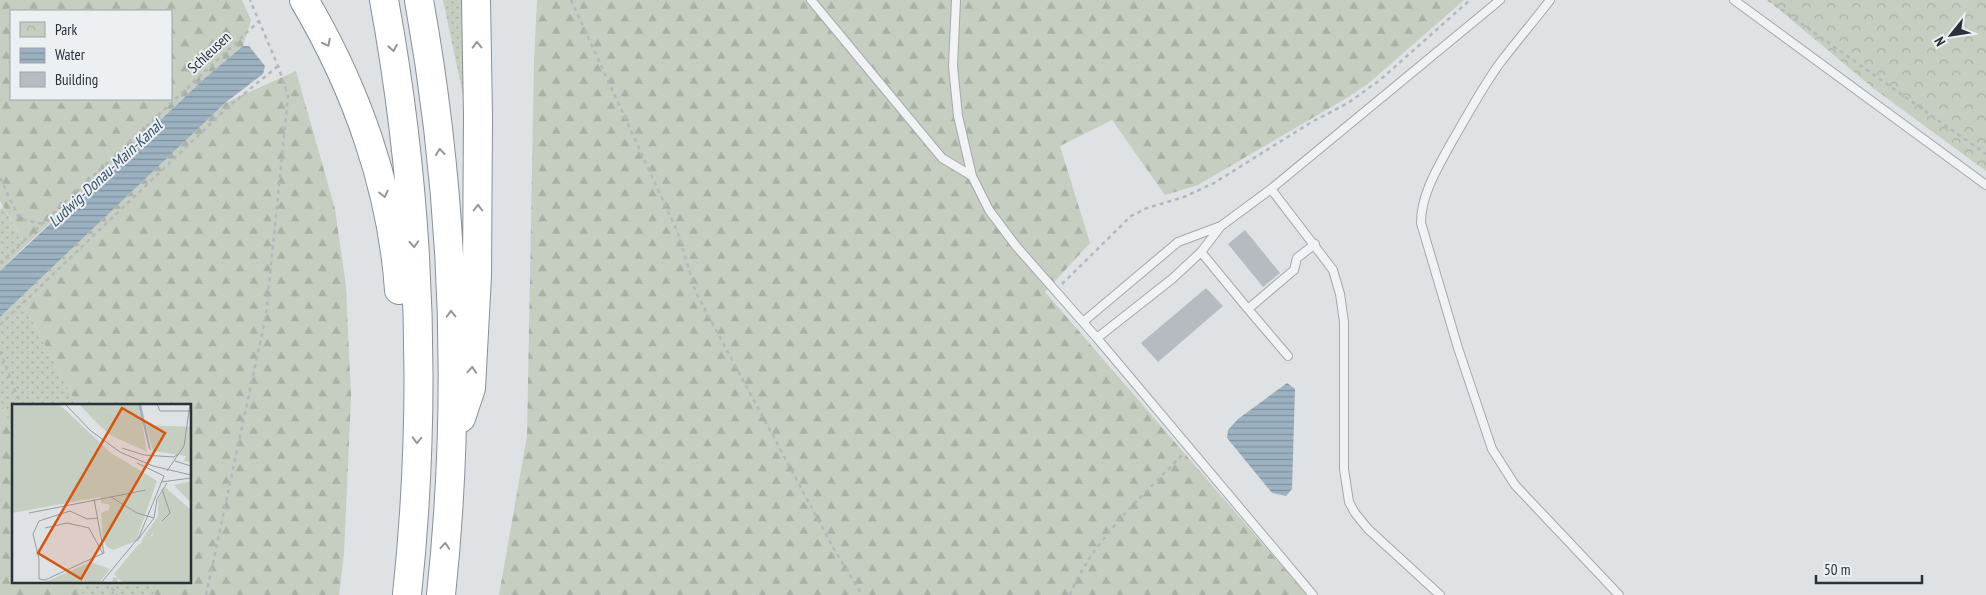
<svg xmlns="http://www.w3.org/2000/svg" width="1986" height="595" font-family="'PT Sans Narrow',sans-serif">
<defs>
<pattern id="grass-dots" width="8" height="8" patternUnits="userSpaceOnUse" patternTransform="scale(1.25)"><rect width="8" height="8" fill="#c5cec0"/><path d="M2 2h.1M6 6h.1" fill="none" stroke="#a9b1a6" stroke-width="1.8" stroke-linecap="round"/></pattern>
<pattern id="forest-firs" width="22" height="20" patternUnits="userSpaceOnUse" patternTransform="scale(1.25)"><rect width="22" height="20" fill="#c5cec0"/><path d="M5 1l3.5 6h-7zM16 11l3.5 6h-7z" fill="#a9b1a6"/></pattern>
<pattern id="park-crowns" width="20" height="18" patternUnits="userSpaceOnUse" patternTransform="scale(1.25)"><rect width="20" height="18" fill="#c5cec0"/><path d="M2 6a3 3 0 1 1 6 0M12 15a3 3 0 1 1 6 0" fill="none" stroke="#a9b1a6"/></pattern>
<pattern id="water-rules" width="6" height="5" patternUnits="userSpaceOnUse" patternTransform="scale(1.25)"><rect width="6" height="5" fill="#9db2c1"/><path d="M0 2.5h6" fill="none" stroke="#80919e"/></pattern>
</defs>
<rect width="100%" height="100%" fill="#dee2e5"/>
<path fill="url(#grass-dots)" d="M443 0H465L467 114Z
M3 207 26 245 0 271V210Z
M20 298 77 405H14V433L0 401V317Z
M77 581H148L155 595H83Z"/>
<path fill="url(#forest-firs)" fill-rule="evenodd" d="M0 0H242L251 20 243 46 205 78 26 245 0 201ZM11 11H171V99H11Z
M537 0H1464L1369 83 1350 96 1198 185 1165 195 1112 120 1060 146 1090 243 1045 292 1307 595H499L527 436 534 62Z
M296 71 335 209 346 286 351 396 344 554 339 595H155L148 581H190V405H77L20 298 225 103Z
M0 401 14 433V581H77L83 595H0Z"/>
<path fill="url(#park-crowns)" d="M1768 0H1986V171L1873 88Z"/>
<path fill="url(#water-rules)" d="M243 46H249L265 66 263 74 225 103 0 317V271L205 78Z
M1287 383 1295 389 1292 489 1286 496 1272 493 1227 438 1228 430 1238 419Z"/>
<path fill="#b6bbc1" d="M1245 230 1280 273 1263 287 1228 244Z
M1206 288 1223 306 1158 362 1141 343Z"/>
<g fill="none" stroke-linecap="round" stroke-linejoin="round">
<defs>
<path id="service" d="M811 0 942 158 972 176
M956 0 953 66 958 116 972 176 989 210 1016 246 1097 338 1313 595
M1550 0C1534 21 1516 42 1500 63 1481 89 1466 118 1450 145 1437 169 1421 195 1421 223L1458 348 1492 449 1515 485 1619 595
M1734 0 1986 185
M1271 189 1333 270 1340 294 1344 322V469L1349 502 1355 513 1368 529 1440 595
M1201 252 1248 309 1294 270 1297 258 1315 244
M1248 309 1288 356
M1083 322 1178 242 1221 226
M1097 338 1172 279 1201 252 1221 226 1271 189 1500 0"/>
<path id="motorway" d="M304 0C356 88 392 188 399 290
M384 0C420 196 428 396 407 595
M419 0C454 195 462 398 441 595
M461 418 471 388 477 276 478 116 476 0"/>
</defs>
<use href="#service" stroke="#a4a9ae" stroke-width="10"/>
<use href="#motorway" stroke="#87909a" stroke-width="30"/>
<path stroke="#b4b8bc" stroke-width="2.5" stroke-dasharray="4 4" stroke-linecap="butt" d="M571 0 678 233 696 293 834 549 862 595
M1768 0 1986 154
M0 178 19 218 42 224
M0 263 259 21
M1062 284 1131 216 1147 208 1184 197 1214 183 1310 123 1348 103 1380 80 1470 0
M0 325 228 107 278 66
M0 351 17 396 24 405
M107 581 117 595
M206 595 266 315 288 96 278 66 250 0
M1070 595C1092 540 1142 497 1182 455"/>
<use href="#service" stroke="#f0f2f4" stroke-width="8"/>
<use href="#motorway" stroke="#fff" stroke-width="28"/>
</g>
<defs><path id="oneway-chevron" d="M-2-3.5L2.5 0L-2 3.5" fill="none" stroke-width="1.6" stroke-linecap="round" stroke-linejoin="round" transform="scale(1.25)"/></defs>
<g stroke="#94989c">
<use href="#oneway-chevron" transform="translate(327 43) rotate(63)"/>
<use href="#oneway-chevron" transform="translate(477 45) rotate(-91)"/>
<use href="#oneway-chevron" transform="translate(393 48) rotate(80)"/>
<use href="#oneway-chevron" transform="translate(440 152) rotate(-96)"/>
<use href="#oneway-chevron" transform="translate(384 194) rotate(77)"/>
<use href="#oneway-chevron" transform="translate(478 208) rotate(-90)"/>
<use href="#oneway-chevron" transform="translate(414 244) rotate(86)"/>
<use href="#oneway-chevron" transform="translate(451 314) rotate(-91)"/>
<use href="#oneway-chevron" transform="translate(472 370) rotate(-86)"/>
<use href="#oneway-chevron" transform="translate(417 440) rotate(92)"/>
<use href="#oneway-chevron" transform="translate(445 546) rotate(-86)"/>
</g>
<g text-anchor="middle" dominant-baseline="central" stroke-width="4" stroke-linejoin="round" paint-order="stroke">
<g font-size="15" fill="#29313a" stroke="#edf0f3">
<text transform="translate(209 52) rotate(-43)">Schleusen</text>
</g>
<g font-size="16" font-style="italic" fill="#385369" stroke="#edf0f3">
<text transform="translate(105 173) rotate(-43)">Ludwig-Donau-Main-Kanal</text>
</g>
</g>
<g transform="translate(12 404)">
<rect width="179" height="179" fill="#dee2e5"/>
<path d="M67 0H80L90 8 129 13 130 18H84ZM0 86 36 88 43 97 12 89 0 95Z" fill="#c5cec0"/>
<path d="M0 0H47L99 49 145 77 124 137 101 146 95 143 91 135 89 109 97 106 98 101 89 99 88 93 0 109V95L8 88 0 86ZM64 0 84 18H99L97 15 130 18 135 48 98 31ZM80 0H126L129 13 90 8ZM134 21 179 23V58L172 57 174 52 141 47ZM179 77V99L162 81ZM153 83 179 106V115L168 106 152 122 148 118 133 140 129 137 146 112V96Z" fill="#c5cec0"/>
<path d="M79 158 98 165 87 179H31Z" fill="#c5cec0"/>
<path d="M168 105 179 115V179H111L106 174 105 179H100L101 173 106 174 102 170 126 141 141 131 139 126 147 118 152 122Z" fill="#c5cec0"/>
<path d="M126 0H129L139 46 137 45Z" fill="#9db2c1"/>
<path fill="none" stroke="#969ba1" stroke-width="1" d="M53 0 79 27 108 48 141 62 179 71M145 0 148 7H178M110 44 132 51 162 53 166 50M163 57 179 62M125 59 152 72M155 67 172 42 178 0M149 78 179 74M99 93 134 86M82 95 92 149 33 176 27 175V155L21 130 27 117 58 107 75 115 86 114M17 109 99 93 125 109 142 114 125 137M142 114 145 95 155 79M150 117 158 109 150 85M33 124 55 119 77 124 91 150M89 179 127 133 152 72"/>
<path fill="#d55511" fill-opacity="0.15" stroke="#d55511" stroke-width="2.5" d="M110 4 153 29 69 175 26 149Z"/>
<rect width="179" height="179" fill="none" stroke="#29313a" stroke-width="2.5"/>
</g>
<rect x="10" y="10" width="162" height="90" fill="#edf0f3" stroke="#9fa4a9"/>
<rect x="20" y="22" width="25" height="15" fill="url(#park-crowns)" stroke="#9fa4a9"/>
<text x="55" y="35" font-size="15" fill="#29313a">Park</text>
<rect x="20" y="48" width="25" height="15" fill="url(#water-rules)" stroke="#9fa4a9"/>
<text x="55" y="60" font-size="15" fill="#29313a">Water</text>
<rect x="20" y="72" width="25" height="15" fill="#b6bbc1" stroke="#9fa4a9"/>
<text x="55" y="85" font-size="15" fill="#29313a">Building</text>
<g transform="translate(1951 35) rotate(240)" stroke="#edf0f3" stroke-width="4" paint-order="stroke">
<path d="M0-4L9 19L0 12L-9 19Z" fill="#29313a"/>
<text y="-8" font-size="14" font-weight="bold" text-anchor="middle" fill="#29313a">N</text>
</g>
<path d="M1816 575v8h106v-8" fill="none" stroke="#29313a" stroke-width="2.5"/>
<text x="1824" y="575" font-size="15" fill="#29313a" stroke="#edf0f3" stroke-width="4" paint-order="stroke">50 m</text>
</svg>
